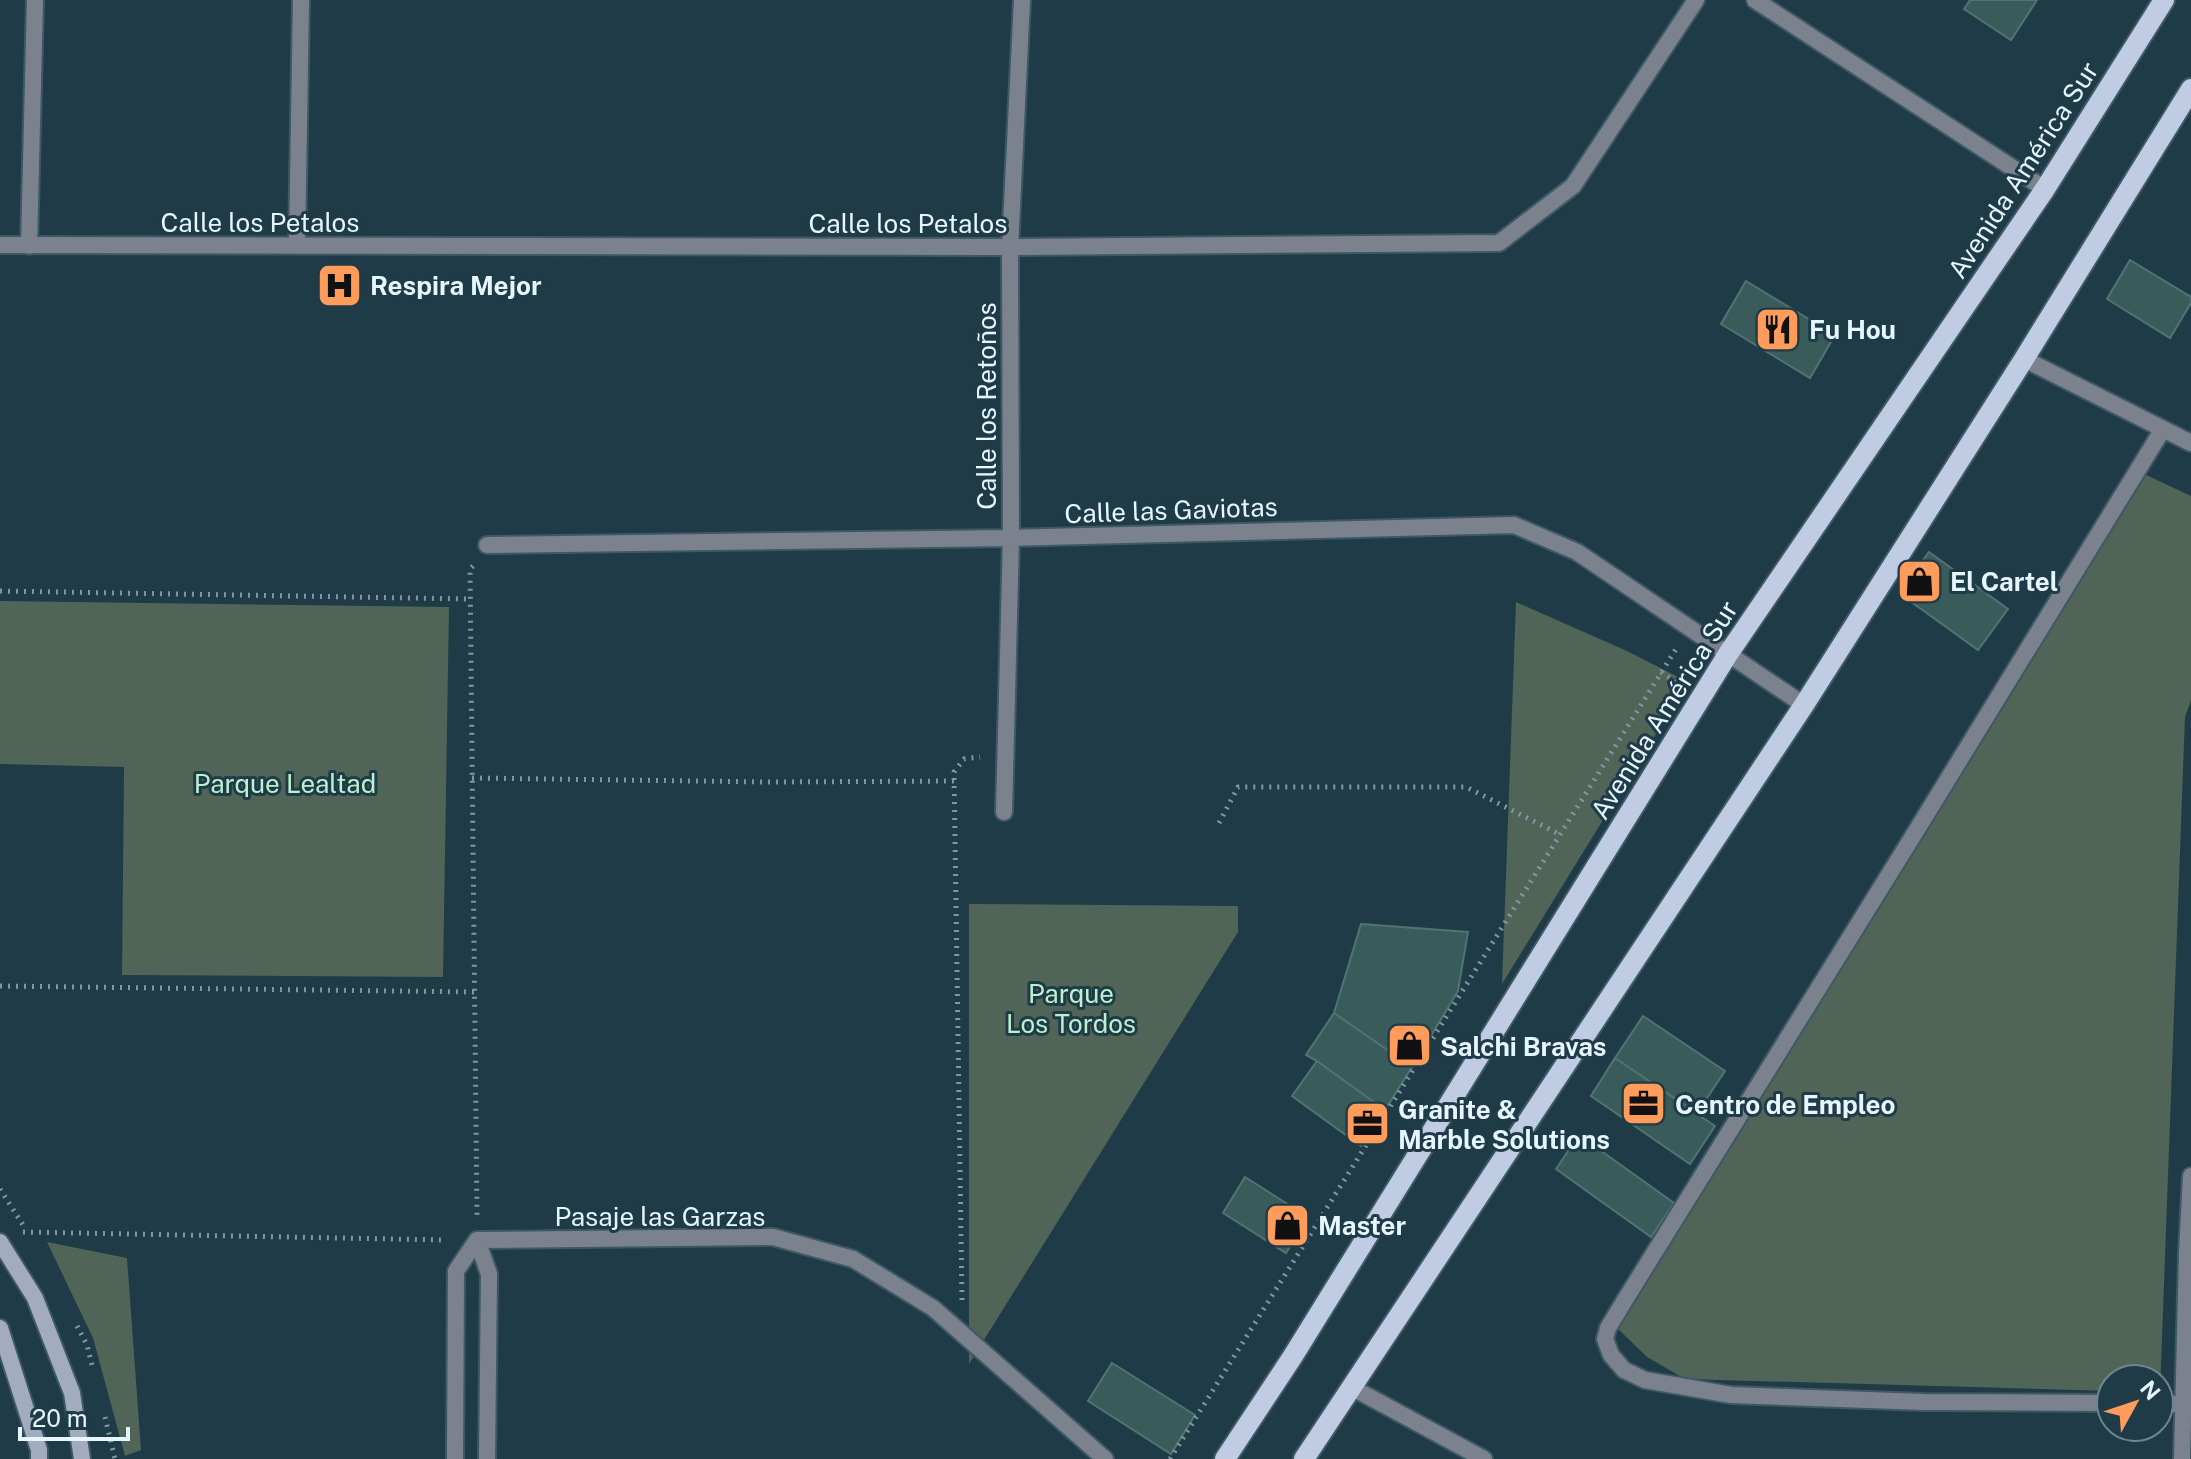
<svg xmlns="http://www.w3.org/2000/svg" width="2191" height="1459" font-family="'Public Sans',sans-serif">
<rect width="100%" height="100%" fill="#1e3b47"/>
<path fill="#506457" d="M2140 472 2191 496V700L2185 717 2160 1392 2159 1379H2111V1391L1685 1379 1647 1357 1617 1328Z
M0 601 449 607 443 977 122 975 124 767 0 764Z
M1516 602 1627 651 1688 682 1502 984Z
M969 904 1238 906V932L969 1364Z
M47 1242 127 1258 141 1450 125 1456 93 1338Z"/>
<path fill="#395c5b" stroke="#507472" stroke-width="2" d="M1970 0H2037L2011 40 1964 9Z
M2130 260 2191 297V303L2170 338 2107 299Z
M1746 281 1835 335 1810 378 1721 324Z
M1929 552 2008 609 1978 650 1899 593Z
M1361 924 1468 932 1458 991 1412 1067 1334 1013Z
M1334 1013 1412 1067 1385 1110 1317 1061 1306 1055Z
M1643 1016 1725 1071 1697 1113 1615 1058Z
M1615 1058 1715 1126 1690 1164 1591 1096Z
M1317 1061 1385 1110 1361 1146 1292 1096Z
M1579 1135 1674 1203 1651 1237 1556 1169Z
M1245 1177 1308 1217 1286 1253 1223 1213Z
M1112 1363 1195 1415 1171 1454 1088 1401Z"/>
<g fill="none" stroke-linecap="round" stroke-linejoin="round">
<defs>
<path id="street" d="M1755 0 2045 189
M0 245 1010 247 1499 243 1573 186 1696 0
M29 246 35 0
M297 246 301 0
M2024 359 2191 443
M487 545 1011 538 1514 525 1577 552 1804 705
M1004 812 1011 538 1010 247 1022 0
M477 1240 773 1237 853 1259 933 1308 1105 1459
M477 1240 489 1274 487 1459
M1351 1387 1484 1459
M2111 1403 1923 1402 1731 1395 1645 1380 1624 1370 1611 1355 1605 1339 1608 1328 1625 1300 1918 828 2163 429
M2159 1404H2184
M455 1459 456 1271 477 1240
M2182 1459 2187 1253 2191 1176"/>
<path id="secondary" d="M0 1242 35 1298 72 1393 82 1459
M0 1328 39 1450V1459"/>
<path id="primary" d="M1225 1459 1293 1356 1728 654 2045 189 2164 0
M1304 1459 1804 705 2024 359 2191 89"/>
</defs>
<use href="#street" stroke="#3e5964" stroke-width="20"/>
<use href="#secondary" stroke="#3e5964" stroke-width="20"/>
<use href="#primary" stroke="#3e5964" stroke-width="24"/>
<path stroke="#8198a2" stroke-width="5" stroke-dasharray="2 6" stroke-linecap="butt" d="M473 566 470 569 477 1215
M0 591 470 599
M1661 672 1680 685
M472 778 769 782 954 781
M1219 823 1238 787H1466L1559 834
M0 986 474 992
M0 1189 23 1225
M23 1232 445 1240
M962 1300 954 772 964 759 980 757
M77 1326 87 1345 92 1365
M105 1417 115 1459
M1170 1459 1676 649"/>
<use href="#street" stroke="#7c828d" stroke-width="16"/>
<use href="#secondary" stroke="#a2acbe" stroke-width="16"/>
<use href="#primary" stroke="#bfcce3" stroke-width="20"/>
</g>
<defs>
<symbol id="hospital-square" viewBox="-11 -11 22 22"><rect x="-9" y="-9" width="18" height="18" rx="4" fill="#ff9b5b" stroke="#1e3b47"/><path d="M-5-5h3v3.5h4V-5h3V5h-3V1.5h-4V5h-3Z" fill="#111"/></symbol>
<symbol id="restaurant-square" viewBox="-11 -11 22 22"><rect x="-9" y="-9" width="18" height="18" rx="4" fill="#ff9b5b" stroke="#1e3b47"/><path d="M-5-6h1v4h1v-4h1v4h1v-4h1v5L-1.5 .5V6h-2V.5L-5-1ZM5-6V6H3V1.5H1.5Q1.5-4 5-6Z" fill="#111"/></symbol>
<symbol id="shop-square" viewBox="-11 -11 22 22"><rect x="-9" y="-9" width="18" height="18" rx="4" fill="#ff9b5b" stroke="#1e3b47"/><path d="M-5-2.5h2.3a2.7 3.5 0 0 1 5.4 0H5L5.5 6h-11ZM-1.5-2.5h3a1.5 2.3 0 0 0-3 0Z" fill="#111"/></symbol>
<symbol id="office-square" viewBox="-11 -11 22 22"><rect x="-9" y="-9" width="18" height="18" rx="4" fill="#ff9b5b" stroke="#1e3b47"/><path d="M-6-3h4V-5.5h4V-3h4V5H-6ZM-1-4.5V-3h2v-1.5ZM-6 0V1H6V0Z" fill="#111"/></symbol>
</defs>
<g fill-rule="evenodd">
<use href="#hospital-square" x="314" y="260" width="51" height="51"/>
<use href="#restaurant-square" x="1752" y="304" width="51" height="51"/>
<use href="#shop-square" x="1894" y="556" width="51" height="51"/>
<use href="#shop-square" x="1384" y="1020" width="51" height="51"/>
<use href="#office-square" x="1618" y="1078" width="51" height="51"/>
<use href="#office-square" x="1342" y="1098" width="51" height="51"/>
<use href="#shop-square" x="1262" y="1200" width="51" height="51"/>
</g>
<g text-anchor="middle" dominant-baseline="central" stroke-width="6" stroke-linejoin="round" paint-order="stroke">
<g font-size="26" fill="#e5f6fe" stroke="#1e3b47">
<text transform="translate(2023 170) rotate(-57)">Avenida América Sur</text>
<text x="260" y="222">Calle los Petalos</text>
<text x="908" y="223">Calle los Petalos</text>
<text transform="translate(986 406) rotate(-90)">Calle los Retoños</text>
<text transform="translate(1171 510) rotate(-2)">Calle las Gaviotas</text>
<text transform="translate(1664 710) rotate(-58)">Avenida América Sur</text>
<text x="660" y="1216">Pasaje las Garzas</text>
</g>
<g font-size="26" font-weight="bold" fill="#e5f6fe" stroke="#1e3b47" text-anchor="start">
<text x="370" y="285">Respira Mejor</text>
<text x="1809" y="329">Fu Hou</text>
<text x="1950" y="581">El Cartel</text>
<text x="1440" y="1046">Salchi Bravas</text>
<text x="1675" y="1104">Centro de Empleo</text>
<text x="1398" y="1109">Granite &amp;<tspan x="1398" dy="30">Marble Solutions</tspan></text>
<text x="1318" y="1225">Master</text>
</g>
<g font-size="26" fill="#bcf1cf" stroke="#1e3b47">
<text x="285" y="783">Parque Lealtad</text>
<text x="1071" y="993">Parque<tspan x="1071" dy="30">Los Tordos</tspan></text>
</g>
</g>
<g transform="translate(2135 1403) rotate(50)"><circle r="38" fill="#1e3b47" stroke="#6e8690" stroke-width="2"/>
<path d="M0-6L14 30L0 20L-14 30Z" fill="#ff9b5b"/>
<text y="-12" font-size="22" font-weight="bold" text-anchor="middle" fill="#e5f6fe">N</text>
</g>
<path d="M20 1427v12h108v-12" fill="none" stroke="#e5f6fe" stroke-width="4"/>
<text x="32" y="1427" font-size="24" fill="#e5f6fe" stroke="#1e3b47" stroke-width="6" paint-order="stroke">20 m</text>
</svg>
